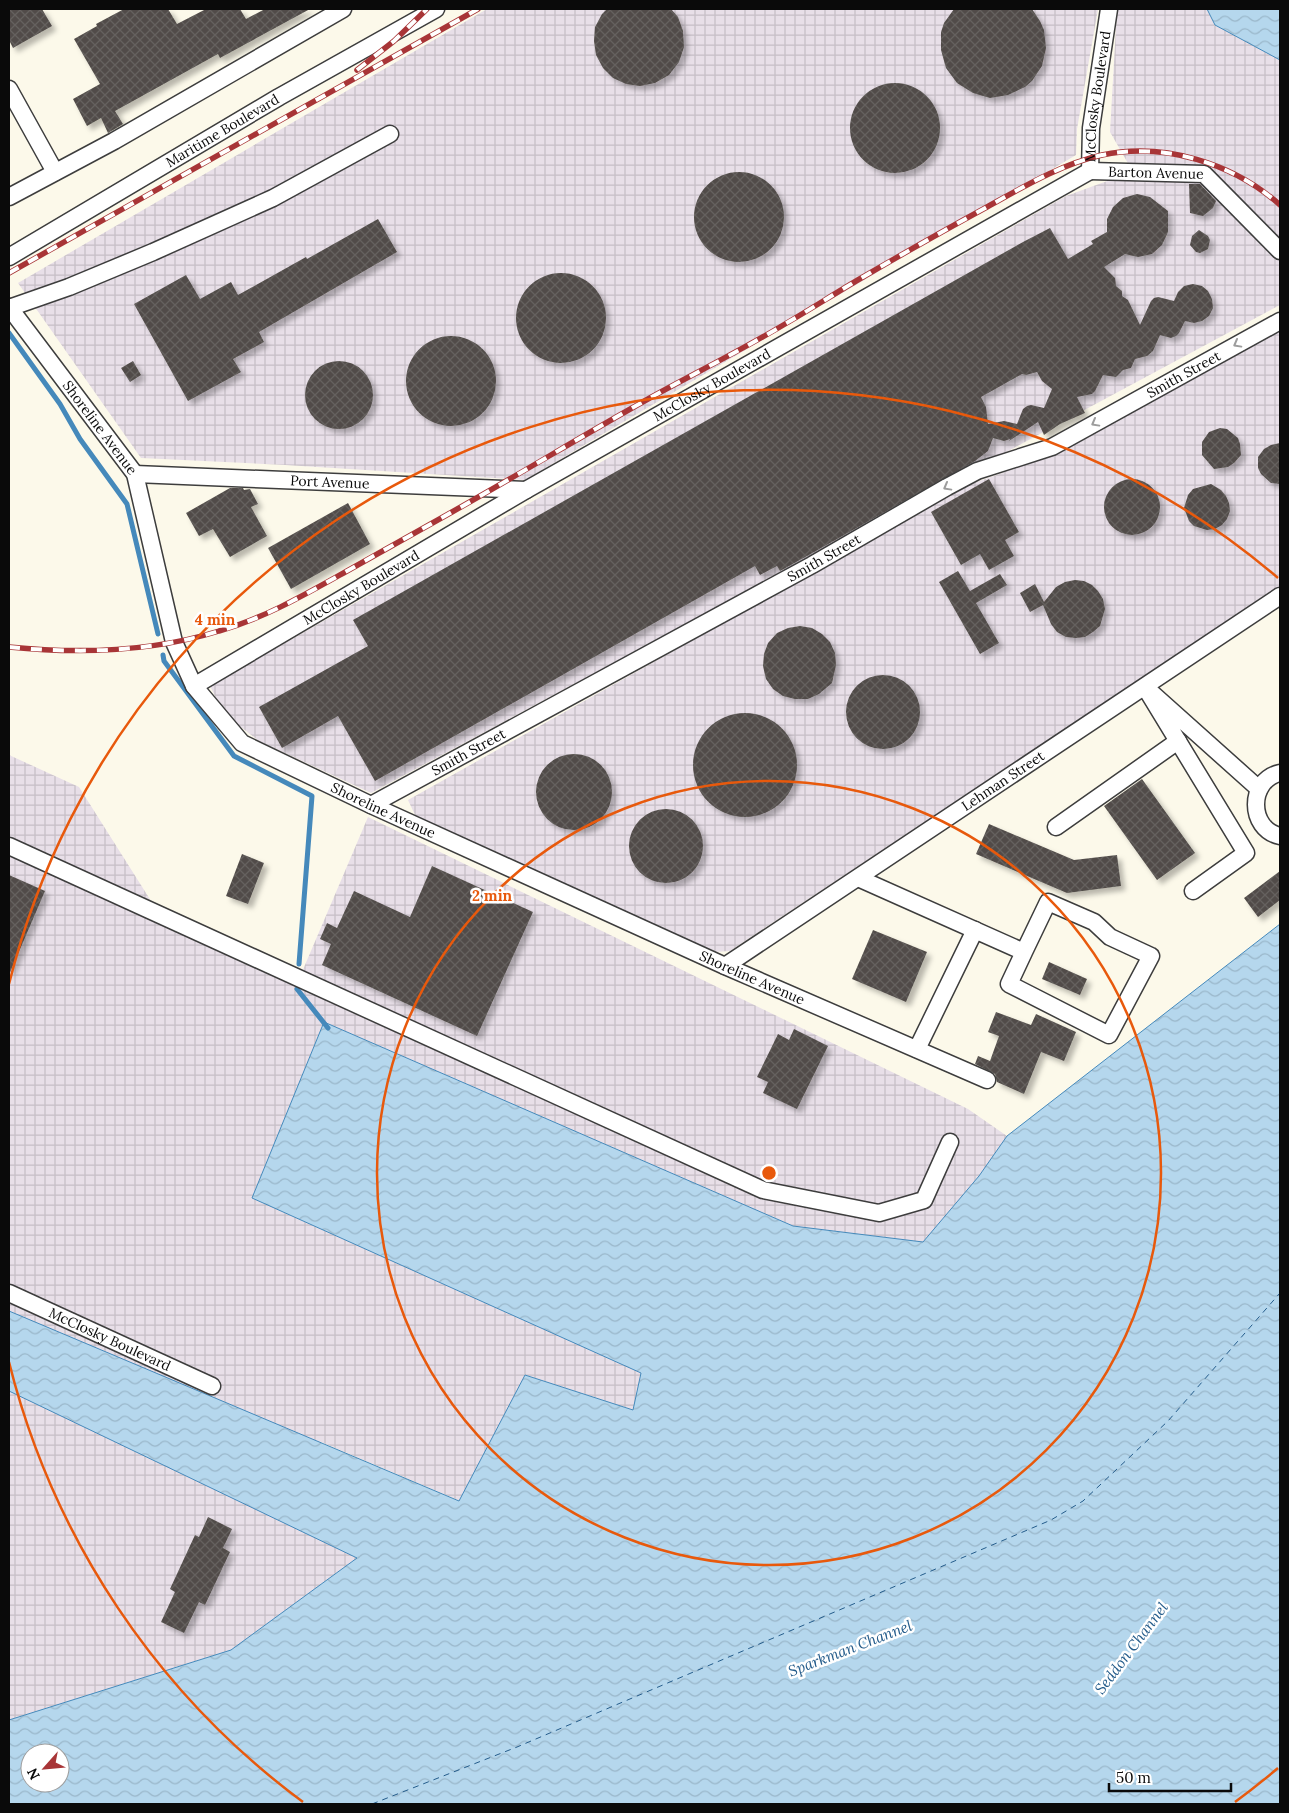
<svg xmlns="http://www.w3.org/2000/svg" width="1289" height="1813" font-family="Lora,serif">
<defs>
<pattern id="industrial-grid" width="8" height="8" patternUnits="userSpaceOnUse" patternTransform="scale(1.25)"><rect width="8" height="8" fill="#e8dfe8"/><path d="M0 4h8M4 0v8" fill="none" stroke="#c6bec6"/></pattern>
<pattern id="water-waves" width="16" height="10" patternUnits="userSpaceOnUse" patternTransform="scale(1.25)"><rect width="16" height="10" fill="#b5d7ed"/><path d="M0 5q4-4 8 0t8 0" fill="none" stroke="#9ab7ca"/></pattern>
<pattern id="building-cross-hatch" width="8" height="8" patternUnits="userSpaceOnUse" patternTransform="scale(1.25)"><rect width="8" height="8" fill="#514c48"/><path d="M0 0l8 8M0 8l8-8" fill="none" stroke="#65615e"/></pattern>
<filter id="shadow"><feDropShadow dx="4.5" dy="4.5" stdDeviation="2.5" flood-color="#0004"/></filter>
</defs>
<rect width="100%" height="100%" fill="#fcf9ea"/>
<path fill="url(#industrial-grid)" d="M487 9H1098L1077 129 1076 155 525 480 285 465 141 458 18 283Z
M1117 9H1207L1215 25 1280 60V305L371 793 259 741 237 724 216 698 210 686 1066 196 1110 180 1137 179 1110 132Z
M1280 331V587L730 951 714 952 416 817 408 800 971 484 1002 473Z
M9 755 79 787 158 912 302 972 368 817 968 1109 1007 1136 979 1176 923 1242 793 1226 324 1022 252 1198 642 1373 633 1410 525 1375 460 1501 321 1442 357 1558 231 1650 9 1720Z"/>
<path fill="url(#water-waves)" stroke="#4589bb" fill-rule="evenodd" d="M1207 9H1280V60L1215 25Z
M1280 924V1804H9V1720L231 1650 357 1558 9 1391V1311L459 1501 525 1375 633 1410 641 1373 252 1198 324 1022 793 1226 923 1242 979 1176 1007 1136ZM30 1753H60V1783H30Z"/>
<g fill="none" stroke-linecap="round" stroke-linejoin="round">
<path stroke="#4589bb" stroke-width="5" d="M9 333 60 404 80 439 127 504 158 634
M163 655 164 661 234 756 312 796 299 964
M297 989 328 1028"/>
<path stroke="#245c8b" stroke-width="1" stroke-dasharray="6 5" stroke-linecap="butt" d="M372 1804 517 1747 1051 1520 1083 1501 1168 1421 1280 1293"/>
</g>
<path fill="url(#building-cross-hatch)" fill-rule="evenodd" filter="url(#shadow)" d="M9 9H42L52 26 13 48 9 40Z
M124 9H168L177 24 206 9H240L246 19 265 9H310L220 58 218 54 115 111 123 124 108 133 101 118 87 126 73 99 100 84 74 39 97 26 96 24Z
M607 9H671L678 17 683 31 684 47 679 62 669 75 655 83 640 86 626 84 613 78 603 68 596 55 594 41 595 27 602 14Z
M954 9H1032L1040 21 1044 30 1046 48 1042 66 1032 81 1025 87 1008 95 990 98 973 93 957 83 946 68 941 50V32L944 23Z
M850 128a45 45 0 1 1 90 0a45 45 0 1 1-90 0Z
M694 217a45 45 0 1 1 90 0a45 45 0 1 1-90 0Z
M1189 184H1200L1216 201 1213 208 1203 216 1190 213Z
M1137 194 1150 197 1168 211V232L1162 245 1152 254 1138 257 1125 254 1104 267 1115 278 1116 286 1122 291V296L1128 300 1140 325 1151 301 1154 298 1158 297 1174 301 1178 292 1184 286 1193 284 1202 286 1208 291 1212 299 1213 308 1209 316 1202 321 1194 323 1185 321 1179 333 1176 336 1171 338 1160 335 1153 351 1147 356 1135 359 1131 368 1123 370 1116 377 1103 375 1095 391 1092 394 1077 397 1085 413 1060 424 1044 435 1038 422 1009 441 1010 439 1004 441 993 438 988 451 975 461 807 556 780 571 777 566 760 575 755 566 375 781 338 716 282 748 259 707 368 646 353 620 1023 242 1050 228 1068 259 1093 244 1091 241 1107 232V219L1113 207 1123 198ZM1037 372 1042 381 1052 389 1044 408 1031 405 1027 406 1023 409 1017 424 1004 421 988 424 986 407 981 397 1022 374 1026 375Z
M378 219 397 252 259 332 264 342 233 359 241 372 188 401 134 304 186 275 200 299 231 282 238 295 306 257 307 259Z
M1199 230 1208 236 1210 240 1208 249 1200 253 1196 252 1190 245 1192 236Z
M516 318a45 45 0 1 1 90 0a45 45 0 1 1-90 0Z
M406 381a45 45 0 1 1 90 0a45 45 0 1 1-90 0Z
M305 395a34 34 0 1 1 68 0a34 34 0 1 1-68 0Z
M133 361 141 375 130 382 121 368Z
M1220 428 1227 429 1238 438 1240 444 1241 455 1234 463 1228 467 1214 469 1202 455V442L1209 432Z
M1280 443V484L1271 483 1261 474 1258 468V457L1264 449 1271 445Z
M989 479 1019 532 1005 540 1014 556 989 570 980 554 961 565 931 512Z
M1104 507a28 28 0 1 1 56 0a28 28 0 1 1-56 0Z
M1211 484 1221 490 1226 496 1229 503 1230 511 1227 519 1222 525 1215 529 1207 530 1194 526 1189 521 1184 508 1188 495 1193 489Z
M230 488H243L244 490 250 489 258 504 251 507 267 536 230 557 213 529 199 536 186 513Z
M348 503 370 544 291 589 268 548Z
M958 571 970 591 1000 574 1007 585 976 603 999 643 980 654 939 582Z
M1075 580 1084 581 1092 585 1098 591 1103 599 1105 609 1100 626 1093 632 1085 637 1076 638 1066 637 1057 632 1051 624 1043 605 1030 612 1020 593 1035 584 1044 602 1056 587 1065 582Z
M800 626 812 628 822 634 830 642 835 653 836 665 832 683 819 694 808 699H795L783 696 773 689 766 679 763 666 764 654 768 643 777 633 788 628Z
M846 712a37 37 0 1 1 74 0a37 37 0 1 1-74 0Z
M693 765a52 52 0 1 1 104 0a52 52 0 1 1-104 0Z
M536 792a38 38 0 1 1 76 0a38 38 0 1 1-76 0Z
M1142 779 1195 853 1157 880 1104 806Z
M629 846a37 37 0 1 1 74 0a37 37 0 1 1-74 0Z
M989 824 1074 860 1117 855 1121 886 1067 893 976 854Z
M242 854 264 863 248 904 226 896Z
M432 866 533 912 477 1036 322 965 331 944 320 939 327 923 337 928 354 891 410 917Z
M1280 871V900L1258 917 1244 898Z
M9 875 45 891 9 975Z
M873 930 927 952 906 1002 852 979Z
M1049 962 1087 979 1080 995 1042 979Z
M996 1012 1031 1025 1036 1014 1076 1032 1064 1061 1041 1052 1024 1094 997 1082 995 1074 975 1064 978 1056 990 1061 999 1036 988 1032Z
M794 1029 828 1046 797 1109 763 1093 768 1082 757 1077 778 1034 789 1040Z
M208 1517 232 1529 223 1548 230 1552 205 1605 199 1602 184 1633 161 1622 175 1592 170 1589 195 1535 199 1537Z"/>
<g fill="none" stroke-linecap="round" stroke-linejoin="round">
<defs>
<g id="minor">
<path d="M9 89 55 172"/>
<path id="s1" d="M1090 171 1204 174 1280 251"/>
<path id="s2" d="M1090 171 1091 128 1109 9"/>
<path d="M9 197 114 141 343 9"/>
<path id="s3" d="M9 257 279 97 436 9"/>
<path id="s4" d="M9 307 135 474 174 642 194 686 242 743 371 805 725 966 987 1080"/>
<path d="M9 308 69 287 153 252 273 198 390 134"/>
<path id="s5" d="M135 474 526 490"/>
<path id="s6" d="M194 686 526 490 1090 171"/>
<path d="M1280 773C1248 780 1248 829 1280 836"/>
<path id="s7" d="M371 805 812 565 947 487 977 471 1052 447 1280 321"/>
<path d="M1056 827 1178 741"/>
<path d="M9 846 763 1190 879 1213 924 1200 950 1142"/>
<path d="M858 878 1024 952 1009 984 1109 1035 1151 956 1110 937 1094 922 1048 902 1024 952"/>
<path d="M1193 891 1246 853 1145 687 1259 789"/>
<path id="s8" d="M725 966 1280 596"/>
<path d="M917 1049 975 930"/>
<path id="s9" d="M9 1293 212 1386"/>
</g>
</defs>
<use href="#minor" stroke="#3d3d3d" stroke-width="19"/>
<use href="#minor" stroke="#fff" stroke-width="16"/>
<defs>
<path id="rail" d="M357 70 394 41 427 9
M9 273 478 9
M9 647C79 654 152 652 219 631 265 618 306 594 347 571 382 551 417 532 452 512 518 475 582 436 648 399 693 374 740 351 785 324 811 309 837 292 863 277 904 253 945 230 987 207 1023 187 1061 164 1102 155 1164 142 1233 163 1280 205"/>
</defs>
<use href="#rail" stroke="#a83537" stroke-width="5.5"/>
<use href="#rail" stroke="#fff" stroke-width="4" stroke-dasharray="11" stroke-linecap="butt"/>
</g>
<defs><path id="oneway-chevron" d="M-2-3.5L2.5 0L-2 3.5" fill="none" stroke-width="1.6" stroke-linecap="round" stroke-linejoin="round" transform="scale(1.25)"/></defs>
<g stroke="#9d9d9d">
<use href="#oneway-chevron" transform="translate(1237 344) rotate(151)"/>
<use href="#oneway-chevron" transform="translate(1095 423) rotate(151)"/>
<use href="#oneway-chevron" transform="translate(947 487) rotate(151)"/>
</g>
<g fill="none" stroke="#e8590c" stroke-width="2.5">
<circle cx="769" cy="1173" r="392"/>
<path d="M1278 1768A783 783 0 0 1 1235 1802M303 1802A783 783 0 0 1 9 1362M9 984A783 783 0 0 1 1278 578"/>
</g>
<g text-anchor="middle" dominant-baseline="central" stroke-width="5" stroke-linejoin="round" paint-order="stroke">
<g font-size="14" fill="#0a0a0a" stroke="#fff">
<text stroke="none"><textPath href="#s2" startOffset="75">McClosky Boulevard</textPath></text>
<text stroke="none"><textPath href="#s3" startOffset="248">Maritime Boulevard</textPath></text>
<text stroke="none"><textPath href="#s1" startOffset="66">Barton Avenue</textPath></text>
<text stroke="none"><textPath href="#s7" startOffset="921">Smith Street</textPath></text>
<text stroke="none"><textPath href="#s6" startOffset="599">McClosky Boulevard</textPath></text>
<text stroke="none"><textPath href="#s4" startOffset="151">Shoreline Avenue</textPath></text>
<text stroke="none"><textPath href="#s5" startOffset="195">Port Avenue</textPath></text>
<text stroke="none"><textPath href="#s7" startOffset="516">Smith Street</textPath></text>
<text stroke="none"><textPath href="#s6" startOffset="194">McClosky Boulevard</textPath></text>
<text stroke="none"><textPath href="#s7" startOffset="111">Smith Street</textPath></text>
<text stroke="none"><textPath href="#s8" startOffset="334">Lehman Street</textPath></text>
<text stroke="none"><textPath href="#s4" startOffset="661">Shoreline Avenue</textPath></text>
<text stroke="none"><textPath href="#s4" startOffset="1066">Shoreline Avenue</textPath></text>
<text stroke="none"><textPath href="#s9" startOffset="111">McClosky Boulevard</textPath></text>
</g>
<g font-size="15" font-style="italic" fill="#245c8b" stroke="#fff">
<text transform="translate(850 1648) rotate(-21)">Sparkman Channel</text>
<text transform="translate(1131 1648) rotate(-53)">Seddon Channel</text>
</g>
</g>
<circle cx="769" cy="1173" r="8" fill="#e8590c" stroke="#fff" stroke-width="2.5"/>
<g font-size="15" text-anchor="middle" font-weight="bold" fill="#e8590c" stroke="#fff" stroke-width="5" stroke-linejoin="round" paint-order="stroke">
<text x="215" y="625">4 min</text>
<text x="492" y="901">2 min</text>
</g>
<rect width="1289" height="1813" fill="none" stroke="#0a0a0a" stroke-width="20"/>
<g transform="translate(45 1768) rotate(243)"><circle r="24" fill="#ffffff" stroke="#9d9d9d"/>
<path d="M0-4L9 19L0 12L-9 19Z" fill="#a83537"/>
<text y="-8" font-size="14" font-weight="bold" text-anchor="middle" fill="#0a0a0a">N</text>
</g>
<path d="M1109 1783v8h122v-8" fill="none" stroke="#0a0a0a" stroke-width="2.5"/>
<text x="1116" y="1783" font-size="15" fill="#0a0a0a" stroke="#ffffff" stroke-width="4" paint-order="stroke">50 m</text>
</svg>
